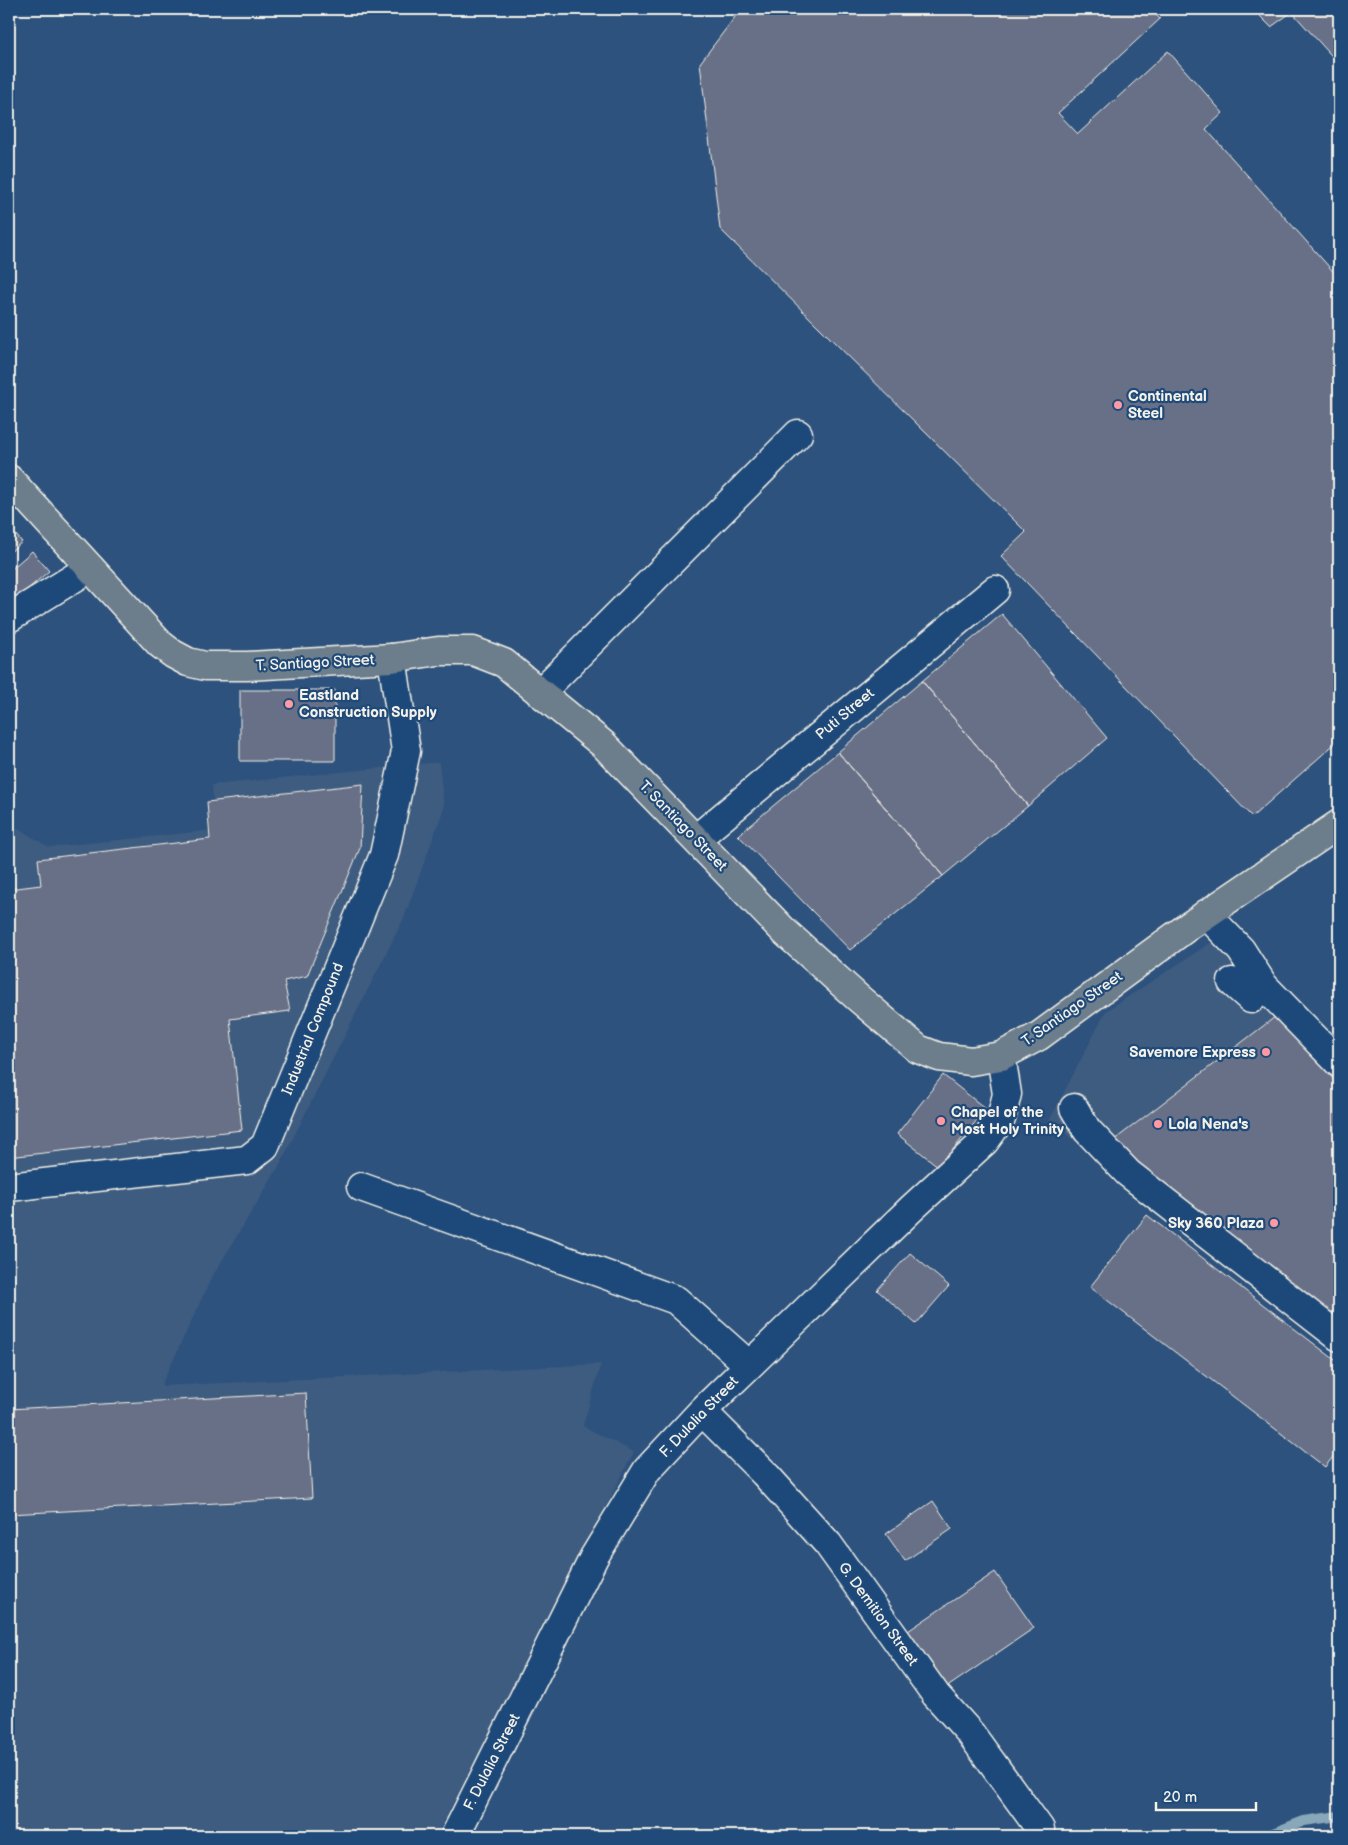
<svg xmlns="http://www.w3.org/2000/svg" width="1348" height="1845" font-family="'Balsamiq Sans',sans-serif">
<rect width="100%" height="100%" fill="#2d527d"/>
<filter id="ink" filterUnits="userSpaceOnUse"><feTurbulence type="fractalNoise" baseFrequency=".02" numOctaves="2"/><feDisplacementMap in="SourceGraphic" scale="10" xChannelSelector="R" yChannelSelector="G"/><feConvolveMatrix kernelMatrix="1 2 1 2 8 2 1 2 1" color-interpolation-filters="sRGB"/></filter>
<g filter="url(#ink)">
<path fill="#3e5b80" d="M439 762 444 808 404 918 278 1168 211 1279 161 1386 601 1364 583 1426 634 1452 436 1836H9V823L49 847 215 830 212 785Z
M1215 940 1339 1071V1341L1049 1121 1106 1011Z"/>
<g fill="none" stroke-linecap="round" stroke-linejoin="round">
<path stroke="#88a8ba" stroke-width="10" d="M1265 1836 1304 1821 1339 1816"/>
</g>
<path fill="#677088" stroke="#f4f1e8" d="M741 9H1150L1160 19 1058 113 1078 134 1168 51 1223 113 1206 129 1339 278V740L1252 817 1001 556 1026 532 720 229 700 63Z
M1253 9H1339V64L1292 12 1271 27Z
M9 527 22 542 9 553Z
M32 551 49 571 9 605V571Z
M1002 614 1107 738 1028 806 922 681Z
M922 681 1028 806 943 876 838 752Z
M240 690H335V761H240Z
M838 752 943 876 850 950 738 835Z
M363 784 360 848 307 976 284 981 290 1011 230 1019 242 1130 9 1157V889L41 885 38 859 210 839 207 802Z
M1275 1017 1339 1085V1329L1109 1144Z
M943 1075 986 1109 939 1167 897 1134Z
M1147 1215 1339 1363V1449L1325 1467 1090 1287Z
M910 1253 949 1286 916 1324 877 1290Z
M306 1393 312 1498 9 1514V1409Z
M933 1501 952 1529 905 1561 886 1534Z
M995 1572 1034 1628 943 1690 905 1633Z"/>
<g fill="none" stroke-linecap="round" stroke-linejoin="round">
<defs>
<path id="minor" d="M9 618 90 568
M540 693 798 434
M696 839 995 590
M1206 914 1241 950 1264 986 1339 1063
M1232 982 1251 999
M1074 1108 1087 1130 1128 1173 1339 1337
M9 1187 247 1160 265 1146 384 855 406 751 392 658
M361 1187 676 1300 749 1365
M702 1411 764 1473 828 1544 936 1695 971 1734 1040 1829
M455 1836 594 1557 647 1470 702 1411 912 1208 985 1141 1001 1119 1007 1094 1001 1056"/>
<path id="major" d="M9 479 160 644 173 654 188 662 205 666H247L392 658 438 651H473L504 663 604 745 785 932 857 997 918 1049 939 1057 971 1061 1001 1056 1039 1036 1186 928 1339 824"/>
</defs>
<use href="#minor" stroke="#f4f1e8" stroke-width="31"/>
<use href="#major" stroke="#f4f1e8" stroke-width="31"/>
<use href="#minor" stroke="#1f4a7a" stroke-width="28"/>
<use href="#major" stroke="#6c7d8c" stroke-width="28"/>
</g>
</g>
<g fill="#ff9aa2" stroke="#1f4a7a" stroke-width="2">
<circle cx="1118" cy="405" r="5"/>
<circle cx="289" cy="704" r="5"/>
<circle cx="1266" cy="1052" r="5"/>
<circle cx="941" cy="1121" r="5"/>
<circle cx="1158" cy="1124" r="5"/>
<circle cx="1274" cy="1223" r="5"/>
</g>
<g text-anchor="middle" dominant-baseline="central" stroke-width="4.5" stroke-linejoin="round" paint-order="stroke">
<g font-size="15" font-weight="bold" fill="#f4f1e8" stroke="#1f4a7a" text-anchor="start">
<text x="1128" y="396">Continental<tspan x="1128" dy="17">Steel</tspan></text>
<text x="299" y="695">Eastland<tspan x="299" dy="17">Construction Supply</tspan></text>
<text x="1256" y="1052" text-anchor="end">Savemore Express</text>
<text x="951" y="1112">Chapel of the<tspan x="951" dy="17">Most Holy Trinity</tspan></text>
<text x="1168" y="1124">Lola Nena's</text>
<text x="1264" y="1223" text-anchor="end">Sky 360 Plaza</text>
</g>
<g font-size="15" fill="#f4f1e8" stroke="#1f4a7a">
<text transform="translate(315 663) rotate(-3)">T. Santiago Street</text>
<text transform="translate(845 714) rotate(-40)">Puti Street</text>
<text transform="translate(683 826) rotate(46)">T. Santiago Street</text>
<text transform="translate(1072 1009) rotate(-35)">T. Santiago Street</text>
<text transform="translate(313 1029) rotate(-68)">Industrial Compound</text>
<text transform="translate(699 1417) rotate(-46)">F. Dulalia Street</text>
<text transform="translate(878 1614) rotate(54)">G. Demition Street</text>
<text transform="translate(492 1762) rotate(-63)">F. Dulalia Street</text>
</g>
</g>
<rect width="1348" height="1845" fill="none" stroke="#1f4a7a" stroke-width="30"/>
<rect x="15" y="15" width="1318" height="1815" fill="none" stroke="#f4f1e8" stroke-width="2" filter="url(#ink)"/>
<path d="M1156 1802v8h100v-8" fill="none" stroke="#f4f1e8" stroke-width="2.5"/>
<text x="1163" y="1802" font-size="15" fill="#f4f1e8" stroke="#1f4a7a" stroke-width="4" paint-order="stroke">20 m</text>
</svg>
